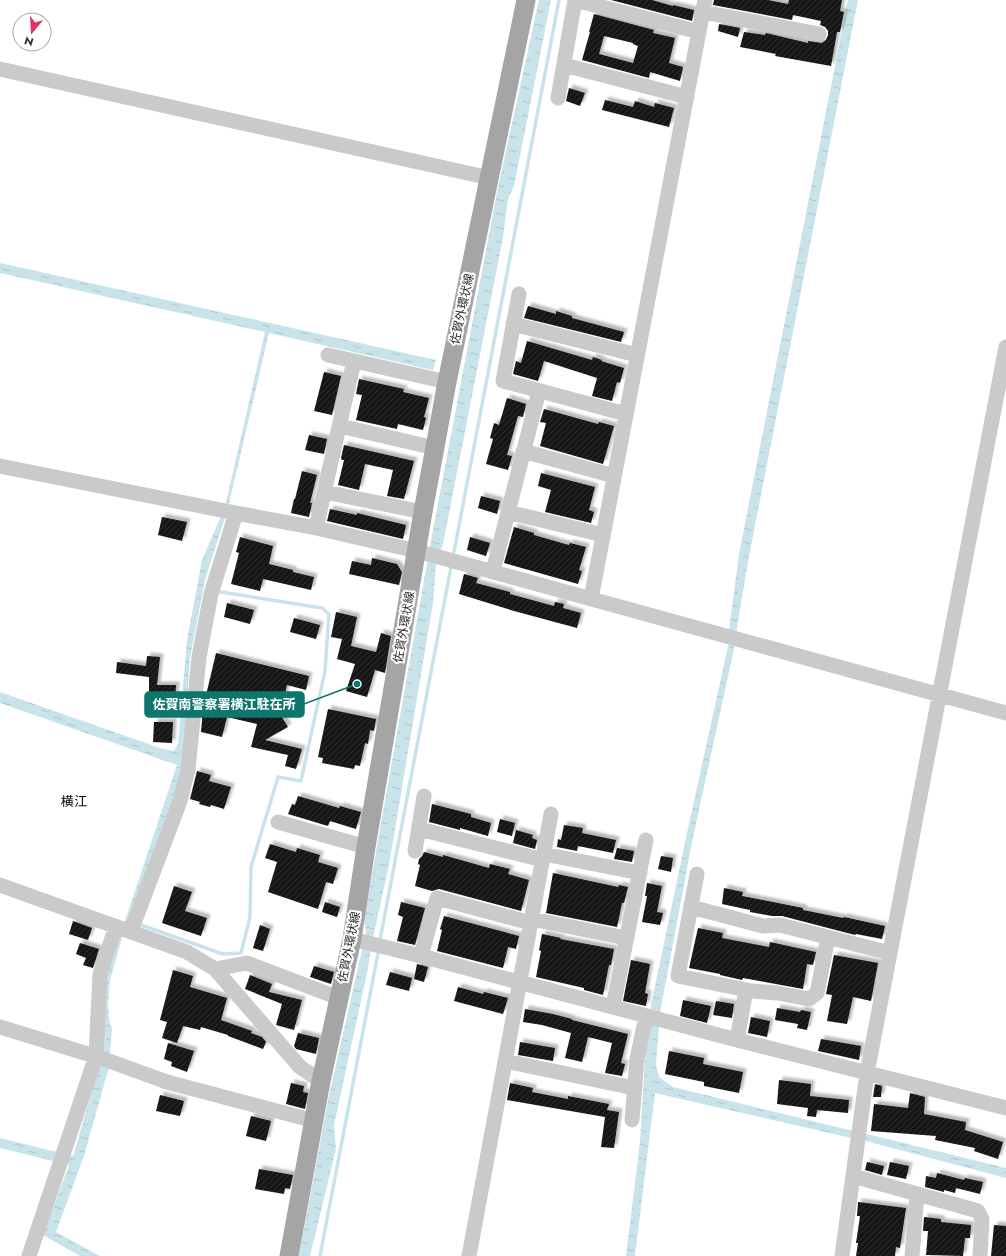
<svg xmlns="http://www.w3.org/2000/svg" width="1006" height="1256" font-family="Jost,'Noto Sans JP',sans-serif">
<defs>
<pattern id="water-ripples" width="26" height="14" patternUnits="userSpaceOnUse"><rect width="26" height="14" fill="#c8e4ea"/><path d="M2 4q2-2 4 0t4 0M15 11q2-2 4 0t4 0" fill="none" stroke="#acc4c9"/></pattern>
<pattern id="building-hatch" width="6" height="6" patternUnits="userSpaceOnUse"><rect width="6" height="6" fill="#141414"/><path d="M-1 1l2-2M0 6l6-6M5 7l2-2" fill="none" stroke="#2e2e2e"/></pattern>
<filter id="shadow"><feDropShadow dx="3.5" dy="-3.5" stdDeviation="1" flood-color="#0004"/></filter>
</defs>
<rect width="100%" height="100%" fill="#fff"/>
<path fill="url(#water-ripples)" d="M539 0H551L514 186 508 199 503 237 443 544 436 564 433 603 389 865 373 938 367 973 334 1125 336 1149 310 1256H299L328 1100 366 932 364 919 431 541 497 192Z
M848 0H858L749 556 736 633 729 630 739 554Z
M0 263 436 360 433 370 269 333 228 508 205 580 190 658 182 767 175 795 126 924 110 980 108 1006 110 1025 112 1028 109 1067 84 1156 56 1232 100 1256H80L43 1235 69 1165 0 1148V1138L73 1156 100 1064 105 979 111 956 125 921 177 765 0 703V692L160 748 174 751 178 743 187 640 202 560 225 507 265 332 0 273Z
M729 642 735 644 692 842 660 1013 650 1010 687 833Z
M650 1024 659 1027 656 1065 659 1077 673 1087 853 1131 851 1138 655 1093 635 1256H626L640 1142 645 1058Z
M863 1133 1006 1168V1178L862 1140Z"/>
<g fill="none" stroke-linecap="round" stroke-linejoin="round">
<path stroke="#c8e4ea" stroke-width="3.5" d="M454 552 559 0
M138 924 223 954 241 953 250 917 251 867 278 777 301 781 325 671 329 614 322 608 215 591
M380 940 451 567
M320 1256 378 953"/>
</g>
<path fill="url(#building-hatch)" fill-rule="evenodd" filter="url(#shadow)" d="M611 0H652L673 6V5L694 10 692 21Z
M714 0H768L788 4 789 0H842L840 11 844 12 840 32H837L831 66 775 56 776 54 740 47 744 32 765 35 766 33 808 43V41L822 43 826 40 828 35V31L825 27 820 25 821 21 793 15 792 20 713 5Z
M594 14 654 30 653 33 675 38 669 63 683 67 680 81 650 72 649 78 582 60 590 32H589ZM604 36 633 43V44L638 46 633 63 599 54Z
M719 24 740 28 738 37 718 31Z
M569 88 585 93 580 106 566 101Z
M605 100 633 107 635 101 654 107 655 103 674 108 669 127 602 110Z
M528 306 556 314V311L572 316V318L624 332 621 342 524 318Z
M527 341 592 360 593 357 602 360 601 361 624 368 620 383 617 382 612 401 592 396 597 378 544 361 538 381 513 374 516 361 521 363Z
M324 372 341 376 332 415 314 411Z
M359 379 404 389 403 392 429 398 424 417 426 418 423 430 398 424 397 429 356 420 362 395 356 394Z
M507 398 526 404 523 417 518 416 507 455 512 456 508 470 486 464 493 439 490 438 494 423 499 425Z
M544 409 598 424 599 422 614 426 603 464 540 446 546 423 540 422Z
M309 435 327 439 324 454 305 450Z
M344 445 414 461 404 499 387 496 393 470 365 464 359 490 338 485 344 460H342L341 458Z
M302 471 317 475 310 503H312L309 517 291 513 294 499H295Z
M541 473 595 487 589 510 594 512 591 523 545 512 551 490 538 486Z
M481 496 500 501 497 514 478 508Z
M330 509 357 515V513L406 525 403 539 327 521Z
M162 517 187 522 182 541 158 535Z
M514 527 534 533V535L569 545 570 543 586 547 579 570 582 571 578 584 504 563Z
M240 537 273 546 269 564 293 570V572L314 577 311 590 263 579 260 591 231 584 239 553 236 552Z
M470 537 490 543 486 556 467 550Z
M372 558 397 564 402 572 399 585 349 574 352 561 371 565Z
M464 574 478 578 476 583 510 592V594L554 606 555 602 564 604 563 608 581 613 577 628 514 611 459 594Z
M227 603 254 610 250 624 224 617Z
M336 612 357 617 351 646 376 652 381 633 391 636 385 673 375 670 367 697 346 691 355 664 337 659 342 639 331 637Z
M294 618 320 625 316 639 290 632Z
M216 653 309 676 306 690 287 685 280 714 288 727 265 740 302 749 296 769 285 766 288 755 251 747 257 724 227 717 222 737 201 732 203 708Z
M147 656 160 657 157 685H176L175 703H149V677L116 673 117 662 146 666Z
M328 709 376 719 374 731 370 730 368 744 365 743 360 766 355 765 354 769 322 763 323 758 318 757Z
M154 722H173L172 743 153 742Z
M197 771 211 775 209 781 231 787 224 809 211 805 210 807 199 804 200 802 190 799Z
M298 796 339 808 340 806 361 812 356 829 330 821 328 826 288 814 292 804 295 805Z
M432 804 471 814V817L491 823 488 836 460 828V830L429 822Z
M500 819 515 823 512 836 497 832Z
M564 825 583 828 582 833 616 840 613 853 578 846 577 851 557 847 558 839 561 840Z
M516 830 533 835 532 838 537 840 535 849 513 843Z
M270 844 296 852 297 848 320 855 318 862 338 868 333 884 326 882 318 909 268 892 277 862 265 858Z
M617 848 634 851 632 862 614 859Z
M424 852 443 857V855L489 868 490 864 510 869 508 874 529 880 521 911 439 889 432 891 415 886 420 865 418 864 419 859 422 856Z
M661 856 673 858 671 872 658 869Z
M553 873 618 887 619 885 628 887 624 903H622L617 927 546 913Z
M647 883 662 886 657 912 663 913 660 925 642 922 647 896H645Z
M174 886 192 892 185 911 207 918 201 936 162 923Z
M724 888 743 892 742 896 803 908V910L843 918 844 917 885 926 882 939 856 934 855 935 782 916H772L750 912V910L722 904Z
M325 902 340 907 337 917 322 912Z
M401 902 425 908 415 945 397 941 403 917 398 915Z
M444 916 519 936 516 949 508 947 503 968 437 951 442 930 440 929Z
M73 921 92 928 88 940 69 934Z
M260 925 270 929 263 951 253 948Z
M698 928 723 933 722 938 769 947 770 942 816 952 813 965 807 964 803 989 743 978 742 980 720 975V974L689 968Z
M542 934 561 938 560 939 614 949 611 965H609L603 995 584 990V988L536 977 541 951 539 950Z
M80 943 99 949 93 968 83 965 86 958 76 954Z
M834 955 878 963 871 1001 853 997 847 1024 827 1021 832 995 826 994Z
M631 960 650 964 645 993 648 994 646 1006 623 1001Z
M417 964 428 967 424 982 414 979Z
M314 966 334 972 331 984 310 977Z
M173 970 193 976 190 987 227 998 221 1020 252 1031 251 1033 262 1037 266 1042 263 1049 228 1036V1035L201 1027 200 1030 183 1026 177 1043 162 1038 167 1022 160 1020Z
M390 972 412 978 409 991 386 985Z
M250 975 272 984 269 992 302 1000 294 1030 276 1025 282 1004 245 989Z
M458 987 483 994 484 992 508 998 503 1014 454 1001Z
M683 1000 711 1006 707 1023 680 1016Z
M716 1001 734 1004 732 1018 713 1015Z
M777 1008 800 1012 801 1010 811 1012 807 1030 797 1028 798 1024 775 1020Z
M525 1009 553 1014 572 1019V1020L628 1034 621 1063 625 1064 622 1076 605 1073 612 1043 588 1037 582 1062 565 1058 571 1033 542 1025 523 1022Z
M751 1017 770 1021 767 1037 748 1033Z
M298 1033 319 1038 316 1054 296 1049 294 1046Z
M821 1039 861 1046 859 1060 818 1051Z
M520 1042 555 1048 553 1061 518 1055Z
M168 1043 194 1051 187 1072 171 1066 172 1062 164 1059Z
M669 1051 704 1058 703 1064 743 1072 739 1093 704 1086V1082L665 1074Z
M779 1080 811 1084 810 1096 849 1100 848 1113 817 1110 816 1117 807 1116 808 1108 777 1104Z
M291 1083 304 1086 303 1092 308 1093 305 1109 286 1104Z
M510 1083 533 1088 532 1092 568 1099V1096L609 1104 607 1110 619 1112 614 1148 601 1147 605 1117 507 1100Z
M875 1084 882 1086 881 1097H873Z
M910 1093 925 1097 924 1114 966 1122 965 1130 1003 1142 998 1159 974 1151 975 1148 935 1140 936 1136 871 1131 874 1104 908 1108Z
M160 1095 184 1101 180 1116 156 1111Z
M251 1116 271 1121 266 1141 246 1136Z
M867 1162 884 1166 882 1175 865 1170Z
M890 1162 909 1166 906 1179 887 1175Z
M259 1169 293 1175 290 1189 285 1188 284 1194 255 1189Z
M937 1173 964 1180 965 1178 983 1182 980 1194 956 1188 955 1193 944 1190V1192L925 1187 926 1176 936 1178Z
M858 1202 906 1208 900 1248 896 1247 895 1256H856L858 1243H856L860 1216H857Z
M924 1217 941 1219V1222L971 1225 970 1238H965L963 1256 926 1255 928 1231H923Z
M994 1225 1006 1226V1256H991Z"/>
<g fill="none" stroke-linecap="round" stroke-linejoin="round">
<path stroke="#cacaca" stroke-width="15" d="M575 0 699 32
M703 12 819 34
M564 65 687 97
M0 69 490 178
M558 98 575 0
M519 294 503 381 626 414
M513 324 637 355
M328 355 447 382
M340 426 435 448
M523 451 614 476
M0 466 236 513 316 528 417 551 1006 713
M325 492 423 512
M508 512 603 535
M316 528 354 361
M493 571 539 391
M591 599 705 0
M278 822 366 847
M419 829 543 860
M415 851 424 796
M544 854 640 873
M697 874 678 976 752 991 777 993 809 999 817 993 828 937
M0 885 187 952 215 969 300 1067 321 1081
M691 907 763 926 780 925 890 953
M532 919 626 938
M131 931 180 801 188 770 199 657 211 594 236 513
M352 939 421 956 737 1040 1006 1108
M421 956 437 898 531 923
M215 969 247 963 339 998
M613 1007 646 840
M0 1027 101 1058 167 1082 315 1121
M737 1040 746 990
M505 1061 634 1088
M632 1120 637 1059 646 1016
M853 1176 978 1211 982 1219 980 1256
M29 1256 96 1056 100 974 116 926
M469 1256 551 814
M842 1256 867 1073 1006 347
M912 1256 917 1194"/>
<path stroke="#a5a5a5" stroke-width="19" d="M289 1256 321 1081 352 939 366 847 423 512 447 382 526 0"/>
</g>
<g text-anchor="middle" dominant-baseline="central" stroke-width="4" stroke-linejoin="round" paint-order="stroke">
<g font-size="12" fill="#2d2d2d" stroke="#fff">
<text transform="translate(462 309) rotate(-78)">佐賀外環状線</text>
<text transform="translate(404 627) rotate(-80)">佐賀外環状線</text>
<text transform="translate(349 947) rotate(-79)">佐賀外環状線</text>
</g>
<g font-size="13" fill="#000" stroke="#fff">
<text x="74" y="801">横江</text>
</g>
</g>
<path fill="none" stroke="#0f766e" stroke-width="1.5" d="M357 684L304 704"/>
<circle fill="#0f766e" stroke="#fff" stroke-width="1.5" cx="357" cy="684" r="4"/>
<rect fill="#0f766e" stroke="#0f766e" stroke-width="1.5" x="145" y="692" width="159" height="25" rx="4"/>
<g font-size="13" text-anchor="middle" font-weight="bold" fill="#fff">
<text x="224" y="709">佐賀南警察署横江駐在所</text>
</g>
<g transform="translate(32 32) rotate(198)"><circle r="19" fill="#ffffff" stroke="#ababab"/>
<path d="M0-3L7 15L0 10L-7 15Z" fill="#df3565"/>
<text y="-6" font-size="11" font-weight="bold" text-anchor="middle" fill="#2d2d2d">N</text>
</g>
</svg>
